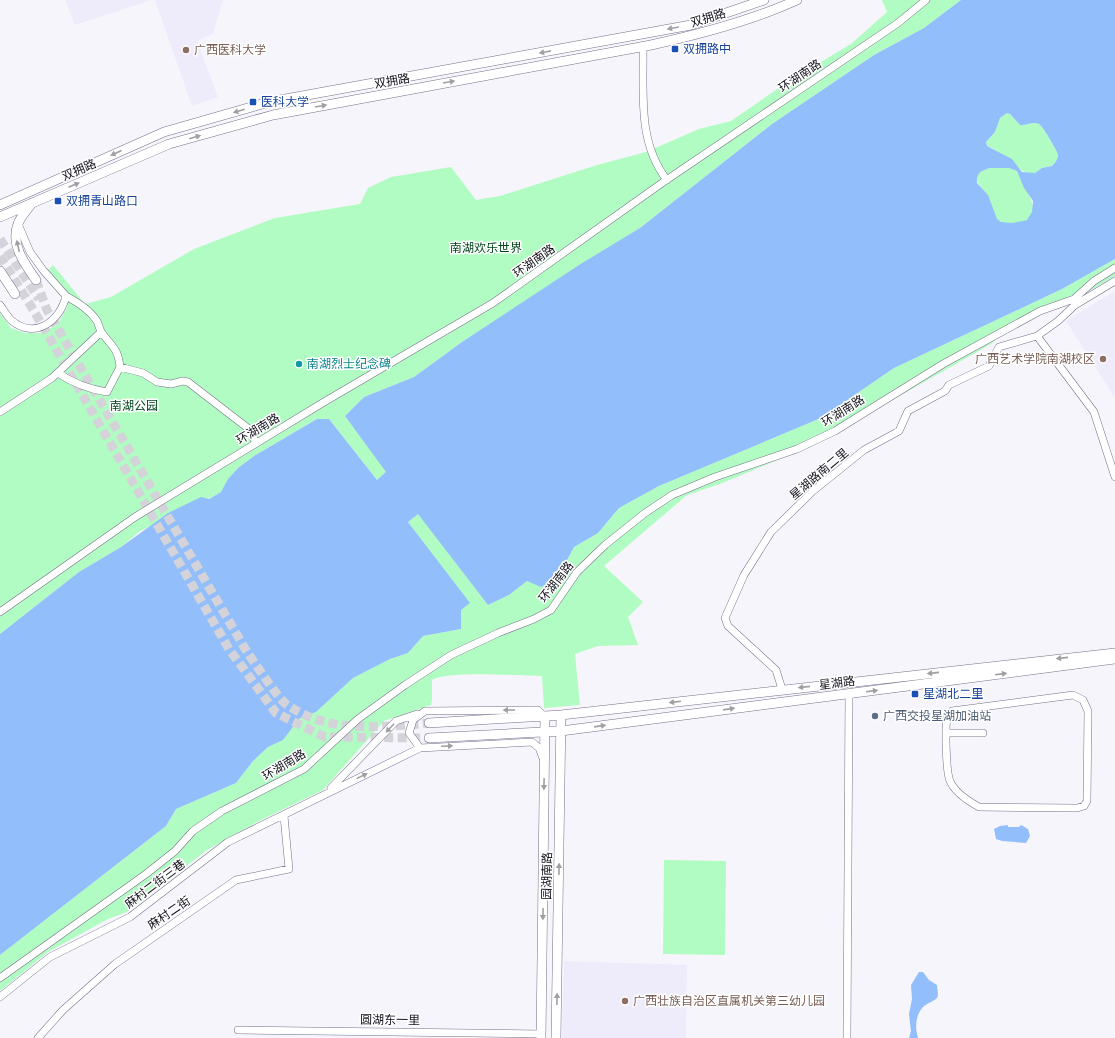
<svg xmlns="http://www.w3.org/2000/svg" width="1115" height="1038" font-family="'Asap Condensed','Noto Sans SC',sans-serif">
<rect width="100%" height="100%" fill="#f6f5fb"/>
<path fill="#eeebfa" d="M65 0H152L75 25Z
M155 0H223L213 34 197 41 218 97 192 106Z
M1115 291V398L1066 321Z
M564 961 687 965 686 1038H562Z"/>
<path fill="#b1fcc2" d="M882 0H961L924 28 874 55 772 124 640 228 462 342 414 377 364 397 345 416 387 472 377 480 329 419H317L254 456 238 468 228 479 222 492 140 531 121 547 79 572 0 634V313L11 328 25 333H40L57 325 68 306 48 270 53 265 85 304 111 297 194 249 275 218 360 204 368 188 391 177 451 167 476 200 500 196 597 165 646 152 699 129 731 121 786 83 851 44 887 12Z
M1007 113 1010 114 1020 125C1026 126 1033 121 1039 124 1042 125 1058 152 1058 155 1058 159 1055 163 1052 166L1042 168 1036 173C1017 176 1005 152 987 146L986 142 995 132 1000 118Z
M990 168H1009L1017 171C1020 175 1020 180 1023 185 1030 197 1043 216 1021 222 1014 224 1005 224 999 221 991 217 993 206 989 199 983 185 963 176 990 168Z
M1115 259V276L1089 291 1073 303 1040 313 1002 333 991 344 836 432 794 453 720 484 687 495 604 566 643 602 628 617 638 645 598 646 575 654 580 705 544 708 542 676C520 676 448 670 432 680V700L431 705 384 721 323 790 261 820 207 850 127 912 108 919 48 952 0 991V955L166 826 176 809 236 783 253 761 268 747 283 740 300 718 316 712 353 678 390 659 408 653 423 636 461 629V609L469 603 408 522 418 513 488 605 509 595 527 581 557 579 574 547 598 533 619 508 659 486 821 418 894 368 1062 289Z
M664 860 726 861 725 955 663 954Z"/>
<path fill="#92bffc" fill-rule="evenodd" d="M961 0H1115V259L1062 289 894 368 821 418 659 486 619 508 598 533 574 547 557 579 541 587 527 581 509 595 488 605 418 514 408 522 470 603 461 610V629L423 636 408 653 390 659 353 678 316 712 300 718 283 740 268 747 253 761 236 783 176 809 166 826 0 955V634L79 572 121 547 168 513 201 497 209 499 221 492 228 479 238 468 254 456 317 419H329L377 480 386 472 345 416 364 397 414 377 462 342 579 265 640 228 772 124 874 55 924 28ZM1007 113 1010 114 1020 125C1026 126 1033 121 1039 124 1042 125 1058 152 1058 155 1058 159 1055 163 1052 166L1042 168 1035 173 1022 172 1012 159 987 146 986 142 995 132 1000 118ZM990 168H1009L1017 171 1024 188 1033 201 1032 212 1027 220 1023 221 1012 223 1001 222 997 219 988 195 977 183C976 173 981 171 990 168Z
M1008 825V827H1019L1021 825 1028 829 1030 836 1026 843 1002 841 996 839 994 829 1000 826Z
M919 972H923L929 980 937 985C937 989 939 995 937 998 933 1002 927 1003 923 1007 915 1016 915 1028 918 1038H909L911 1031 909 1014 912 999 911 985Z"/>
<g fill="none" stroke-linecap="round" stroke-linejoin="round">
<path stroke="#d4d3d9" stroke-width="9" stroke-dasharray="9 4.5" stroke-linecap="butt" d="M0 239 39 299
M0 256 34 311 229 649 276 713 325 737 429 738
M36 280 47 310 247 652C255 663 277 697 286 704 327 734 381 727 429 723"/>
<defs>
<path id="minor" d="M643 46C644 92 637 142 667 180
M66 296C78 303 89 309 97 321 99 325 99 329 102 333 112 347 118 348 120 367L143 373 157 382 171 384 183 381 188 382 249 429 256 443
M0 305C3 309 7 316 11 320 34 340 60 322 66 296L43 270 30 252 18 224
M1037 336 1094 412 1115 477
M58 373C74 384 88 389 107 392L120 367
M0 412 52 378 101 332
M0 612 135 517 324 402 493 303 662 183 898 23 926 0
M782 689 776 670 728 626 725 618 744 575 771 532 813 491 864 450 899 431 908 411 945 391 949 385 989 366 999 347 1037 336 1058 321 1075 305 1115 281
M1073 695 1083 700 1088 711 1087 801 1084 806 1077 808 979 807C968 801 955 793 950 781 946 772 945 728 947 719 948 716 950 713 952 711Z
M947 733H983
M543 758 539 748 532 742 420 748 409 733 413 720 425 711 538 710 545 717
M331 788 396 721 417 714
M0 978 146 874 175 851 193 831 222 811 304 769 358 719 405 685 451 655 498 633 534 619 551 610 577 572 605 545 645 513 672 495 715 477 797 449 835 431 943 364 1040 311 1074 299 1094 281 1115 268
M0 997 50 957 130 917 228 842 420 748
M238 1030 541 1034
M38 1038 63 1010 115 964 236 880 289 869 284 816
M847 1038 849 694"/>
<path id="major" d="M32 203C28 209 20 217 18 224 10 245 25 264 36 280
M0 205 164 132 269 102 691 25 764 0
M0 217 169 144 273 115 651 45C701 34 751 21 797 0
M0 271 15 294
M429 723 561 715 1115 653
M429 738 561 731 1115 659
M541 1038 545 717
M556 1038 561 715"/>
</defs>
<use href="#minor" stroke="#77708c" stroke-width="8"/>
<use href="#major" stroke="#77708c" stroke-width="10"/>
<use href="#minor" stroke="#fff" stroke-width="7"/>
<use href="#major" stroke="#fff" stroke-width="9"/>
</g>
<defs><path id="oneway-solid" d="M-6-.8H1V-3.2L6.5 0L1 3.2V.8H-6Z"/></defs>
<g fill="#a09fa3">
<use href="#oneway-solid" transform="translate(673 28) rotate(170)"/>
<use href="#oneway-solid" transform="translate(545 52) rotate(169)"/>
<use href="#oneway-solid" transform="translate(449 82) rotate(-10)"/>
<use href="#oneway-solid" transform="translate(321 106) rotate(-10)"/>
<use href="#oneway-solid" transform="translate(239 111) rotate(164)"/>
<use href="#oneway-solid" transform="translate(195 137) rotate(-16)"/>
<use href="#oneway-solid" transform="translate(116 153) rotate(156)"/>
<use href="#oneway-solid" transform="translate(74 185) rotate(-23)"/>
<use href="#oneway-solid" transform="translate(18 246) rotate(-102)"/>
<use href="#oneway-solid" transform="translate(1062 658) rotate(174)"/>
<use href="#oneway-solid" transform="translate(933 673) rotate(174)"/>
<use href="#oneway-solid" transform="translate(1001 674) rotate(-7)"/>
<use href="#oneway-solid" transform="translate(804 687) rotate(174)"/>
<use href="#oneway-solid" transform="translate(872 691) rotate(-7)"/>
<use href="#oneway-solid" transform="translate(675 702) rotate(173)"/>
<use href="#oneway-solid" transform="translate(729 709) rotate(-8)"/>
<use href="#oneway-solid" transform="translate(509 710) rotate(180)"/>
<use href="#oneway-solid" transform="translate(600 726) rotate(-8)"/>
<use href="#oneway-solid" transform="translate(390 728) rotate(134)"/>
<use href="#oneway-solid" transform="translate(447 746) rotate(-3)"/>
<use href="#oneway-solid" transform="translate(362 776) rotate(-26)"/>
<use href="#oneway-solid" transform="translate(544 784) rotate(91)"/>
<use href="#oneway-solid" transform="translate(559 869) rotate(-89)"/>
<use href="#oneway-solid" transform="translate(543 914) rotate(91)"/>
<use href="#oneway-solid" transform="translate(557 999) rotate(-89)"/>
</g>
<g fill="#1a4fb4" stroke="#fff" stroke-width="1.5">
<rect x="671" y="45" width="8" height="8" rx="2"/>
<rect x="249" y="98" width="8" height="8" rx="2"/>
<rect x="54" y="197" width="8" height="8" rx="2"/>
<rect x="911" y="690" width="8" height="8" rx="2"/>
</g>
<g fill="#8d6e63" stroke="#fff" stroke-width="1.5">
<circle cx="186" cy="50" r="4"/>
<circle cx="1103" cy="359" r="4"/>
<circle cx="625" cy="1001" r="4"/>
</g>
<circle fill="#0f9aa8" stroke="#fff" stroke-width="1.5" cx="299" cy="364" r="4"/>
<circle fill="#5c6f8a" stroke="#fff" stroke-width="1.5" cx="875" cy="716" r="4"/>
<g text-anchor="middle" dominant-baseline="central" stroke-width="3" stroke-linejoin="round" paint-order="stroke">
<g font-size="12" fill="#12101a" stroke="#fff">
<text transform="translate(708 18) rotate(-17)">双拥路</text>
<text transform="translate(800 76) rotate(-34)">环湖南路</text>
<text transform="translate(392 81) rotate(-10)">双拥路</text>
<text transform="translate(79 170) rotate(-23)">双拥路</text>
<text transform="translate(534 261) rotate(-35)">环湖南路</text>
<text transform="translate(843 411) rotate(-32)">环湖南路</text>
<text transform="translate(258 429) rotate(-31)">环湖南路</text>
<text transform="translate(819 474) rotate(-40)">星湖路南二里</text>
<text transform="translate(556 582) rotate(-52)">环湖南路</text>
<text transform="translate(837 683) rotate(-7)">星湖路</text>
<text transform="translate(284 765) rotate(-31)">环湖南路</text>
<text transform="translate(547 876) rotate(-89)">园湖南路</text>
<text transform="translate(155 884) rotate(-37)">麻村二街三巷</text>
<text transform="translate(169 913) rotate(-34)">麻村二街</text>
<text transform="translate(390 1020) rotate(1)">圆湖东一里</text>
</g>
<g font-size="12" fill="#164399" stroke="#fff" text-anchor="start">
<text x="683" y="49">双拥路中</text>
<text x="261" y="102">医科大学</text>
<text x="66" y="201">双拥青山路口</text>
<text x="923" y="694">星湖北二里</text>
</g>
<g font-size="12" fill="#785e54" stroke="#fff" text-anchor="start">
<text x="194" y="50">广西医科大学</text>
<text x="1095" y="359" text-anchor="end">广西艺术学院南湖校区</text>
<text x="633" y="1001">广西壮族自治区直属机关第三幼儿园</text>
</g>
<g font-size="12" fill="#00441c" stroke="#fff">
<text x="486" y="248">南湖欢乐世界</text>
<text x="134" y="406">南湖公园</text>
</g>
<g font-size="12" fill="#0d838f" stroke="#fff" text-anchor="start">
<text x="307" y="364">南湖烈士纪念碑</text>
</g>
<g font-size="12" fill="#4e5e75" stroke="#fff" text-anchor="start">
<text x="883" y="716">广西交投星湖加油站</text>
</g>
</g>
</svg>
